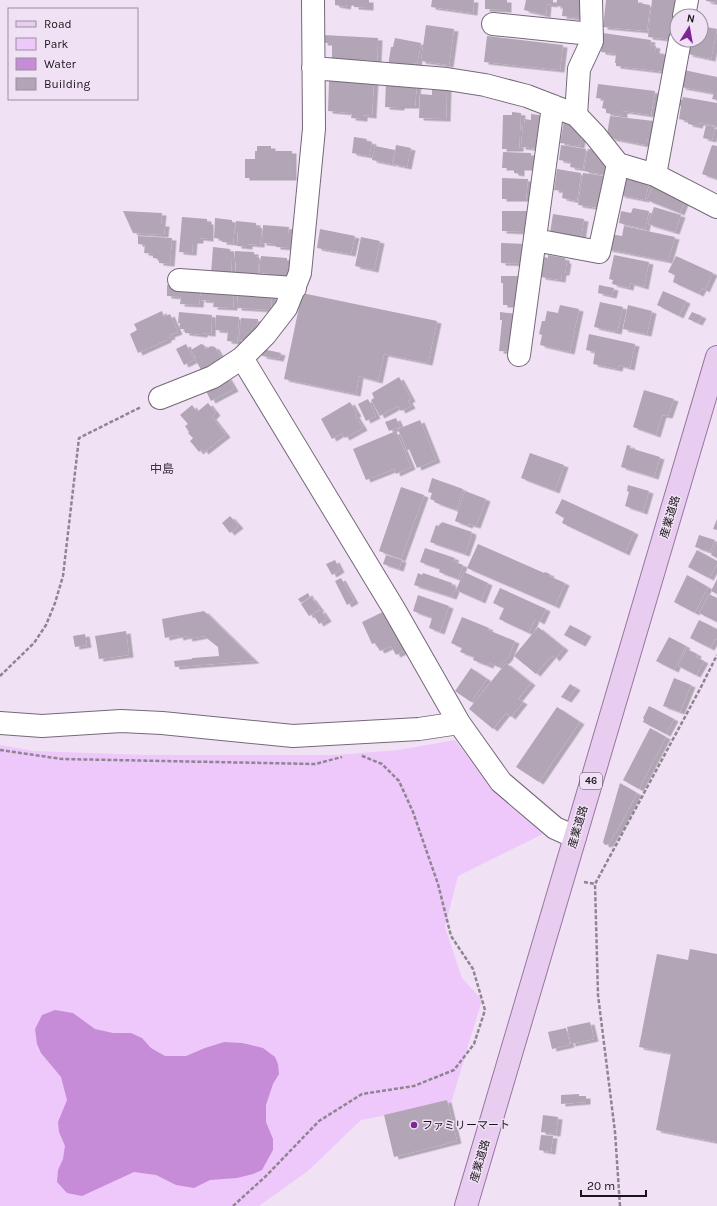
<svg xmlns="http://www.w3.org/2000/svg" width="717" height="1206" font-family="Karla,'Noto Sans JP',sans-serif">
<defs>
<filter id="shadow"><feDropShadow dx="4.5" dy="2.5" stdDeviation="0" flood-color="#0004"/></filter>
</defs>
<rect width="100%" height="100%" fill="#f0e2f4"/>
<path fill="#eec8fa" d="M455 740 490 786 543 834 458 876 445 927 462 978 482 1000 451 1103 361 1120 308 1171 259 1206H0V745L34 751 146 755H336L398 750Z"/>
<path fill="#c68cd7" d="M55 1010 73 1013 95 1029 113 1033H131L142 1038 151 1048 165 1056H186L205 1048 224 1042 242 1043 263 1048 275 1057 278 1064 279 1074 273 1084 266 1105V1122L273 1139V1150L262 1170 253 1174 237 1178 210 1180 194 1188 176 1185 156 1175 134 1172 82 1196 67 1193 57 1182 58 1170 63 1159 65 1146 59 1132 58 1122 67 1100 61 1077 41 1053 37 1044 35 1029 42 1015Z"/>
<path fill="#b2a5b6" filter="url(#shadow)" d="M335 0H369V8L354 7V3H347L346 7 335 5Z
M432 0H474L473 13 431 7Z
M485 0H507V10L485 9Z
M526 0H553V5L547 4 546 15 524 10Z
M557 0H585L580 18 562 16 563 7 556 6Z
M606 0H638V3L650 5 647 31 603 27Z
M652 0H677L673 31 675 32 674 40 648 37Z
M706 0H717V3L706 1Z
M426 25 454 29 449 65 421 61Z
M701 26 717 29 711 59 688 54 691 40H701Z
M603 33 651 40 650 45 656 46 655 51H659V54L670 55 666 72 616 66V63H615L616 54 601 52Z
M324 35 378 38 377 61 332 59V43H323Z
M487 36 563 45 560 70 484 62Z
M395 38 421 43 417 64 413 63 412 67 388 66 391 47H393Z
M684 70 717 77V100L712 99 714 93 681 87Z
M339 77 374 79 372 116 363 115V119L351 118 352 113 328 111 329 81H339Z
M386 82 417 83 415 106H400V108L385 107Z
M598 84 655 91 651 115 623 111V116L606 113V109L602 108 604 99 596 98Z
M432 87H447L446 119 419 118 420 94 432 95Z
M683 97 717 103V126L699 123 698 126 688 124V121L679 119 681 106 678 105V99L682 100Z
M512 112 521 113 519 149H502L503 115H512Z
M531 114 546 116 541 149 521 147 523 125H524L525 119 531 120Z
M610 116 654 121 652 141 646 140V145L610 138 611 135H607Z
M564 121 583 128 580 146 560 143Z
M706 125 715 127 712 140 703 138Z
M354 137 367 139 366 141 372 142 369 156 352 153Z
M396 145 411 148 407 167 393 164Z
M561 145 586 149 583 169 570 167 571 162 559 160Z
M712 145 717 146V179L702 174Z
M257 146H271V151H292V178H245V159H255V151H257Z
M375 146 395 150 392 164 372 160Z
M588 149 599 150 609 160 606 175 584 171Z
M503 152 531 153V168H520V174L514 173V168H502Z
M557 169 581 173 577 201 562 198 563 191 554 190Z
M583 173 604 176 599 208 578 205Z
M502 178 528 179 526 199H502Z
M624 178 649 184 645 200 620 195Z
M654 183 666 188 664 192 685 200 680 213 647 200Z
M654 207 681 215 675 232 648 224Z
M633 208 649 211 645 229 619 223 621 211 631 213Z
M123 211 162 213 161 224H165L164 235 133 233Z
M502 211H527L525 232 502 231Z
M553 214 584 219 581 238 550 233Z
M182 217 207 219V222H209V239L199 238V241H193L192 253 179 252Z
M215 218 232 220V225H235L233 243 222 242V239L214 238Z
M236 221 256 223V227L262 228 260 245 248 244V247L237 246 238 232H235Z
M263 225 289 227 288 233H292L291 248 276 247V244L262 243Z
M624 226 675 237 668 261 607 249 610 234 622 236Z
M320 229 355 236 351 254 317 248Z
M138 236 172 238 170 264 159 263V259L153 258V254L144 253 145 245 138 244Z
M361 237 380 241 374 270 355 266Z
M501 243 527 244 525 264 501 263Z
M213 247 230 249V255H232L231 275 211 274Z
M235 251 254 252V256L259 257 258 275 235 276 236 262H234Z
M548 255 565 258V261H567L565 273H562L561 280 541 277 544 257 548 258Z
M614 255 649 262 644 287 630 283 629 288 612 284 613 280 609 279Z
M261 256 287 258V264H289L288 275H286V278L274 277 275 274 259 273Z
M676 256 713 273 705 290 702 288 699 294 673 282 675 275 668 272Z
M501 276H520V305H503V283H501Z
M167 285 201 287 199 305 180 304 181 297 167 296Z
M599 285 614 288 612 296 598 293Z
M201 288 234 290 233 308 213 307 214 301 201 300Z
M663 291 686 301 679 316 657 305Z
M238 292 272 294 271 310 237 308Z
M302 293 437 321 428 363 384 354 378 381 359 376 356 394 284 379Z
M600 302 623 307 617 332 594 327Z
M560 305 579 309 570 352 540 345 542 335 539 334 542 321H545L547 311 558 313Z
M628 305 652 311 647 334 623 329Z
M162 311 164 317 170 314 178 332 170 335 171 337 167 338V340L138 353 130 334 137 330 134 324Z
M179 312 212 315 211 334 203 333V335L185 333V329H179L180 323H178Z
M500 312 517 314 514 352 499 351 502 320H500Z
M692 312 702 316 698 323 688 319Z
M216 315 239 317 237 342 227 341 228 331 215 330Z
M241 318 258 319 257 329H253L252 341 239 340Z
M589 334 635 344 630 368 619 365 618 369 593 364 595 352 586 350Z
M186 344 194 360 184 365 176 349Z
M201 344 204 345 206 349 211 346 215 347 224 363 204 375 195 359 196 358 191 350Z
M263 349 281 353 279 359 262 356Z
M227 377 234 389 211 401 205 389Z
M399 377 411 399 408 401 411 406 401 411 398 406 380 416 371 400 374 398 372 393Z
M644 390 674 399 668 416 662 415 656 435 633 427Z
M368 399 376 416 366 421 358 404Z
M350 402 357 414 355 415 363 428 345 438 342 433 332 439 321 419Z
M208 403 216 413 212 417 226 435 204 452 202 449 199 452 190 441 193 438 188 433 189 432 185 426 188 424 180 415 192 405 197 412Z
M396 418 400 427 389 431 385 422Z
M420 420 436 460 417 468 409 449 407 451 398 429Z
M396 431 411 467 396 474 394 469 366 480 353 449Z
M627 445 631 446 630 448 660 457 654 477 621 467Z
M530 453 564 465 555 491 521 478Z
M432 478 463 489 456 510 434 502 435 501 430 499 432 493 428 492Z
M628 485 649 491 643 512 625 506 629 492 627 491Z
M401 487 424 495 401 559 379 551Z
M465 491 486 499 476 526 469 524 468 526 455 521Z
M562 499 634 532 625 553 562 523 564 518 555 513Z
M230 516 239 526 230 533 222 523Z
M717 519V530L713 529Z
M442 522 472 532 471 534H472L465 554 430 542 436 525 439 526 440 523 441 524Z
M699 535 715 540 710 552 695 547Z
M717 543V558L711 555Z
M478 544 544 573 545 572 550 574 549 576 565 583 555 606 467 568Z
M425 548 455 558 453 561 463 565 458 579 439 572 440 569 420 562Z
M697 550 717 561V564L709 578 688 567Z
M386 555 402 560 399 569 383 564Z
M335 560 340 570 332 575 326 564Z
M464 572 488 583 481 601 456 590Z
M418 573 422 575 423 573 452 583 451 585 456 587 452 597 414 585Z
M687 575 708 587 695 613 674 602Z
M341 578 354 601 347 605 335 581Z
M717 579V594L711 591Z
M500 588 546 609 540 622 535 619 529 633 499 619 504 608 493 603Z
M308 593 310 597 301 603 298 599Z
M709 594 717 598V622L699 613Z
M418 595 449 606 440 632 429 628 432 618 413 611Z
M311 597 320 609 309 616 301 604Z
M389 609 410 648 396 655 391 646 380 651 375 643 372 644 362 622Z
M321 610 327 619 319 624 313 614Z
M204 611 255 661 175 667 174 661 192 659V658L219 656 218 647 204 636 188 639 187 636 179 638 178 635 165 638 162 619Z
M462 617 489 628 488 630 515 641 508 658 499 667 490 663 489 666 473 660 474 657 460 652 462 648 451 643Z
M699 620 717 629V640L715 639 710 648 690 638Z
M570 625 587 634 581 644 564 635Z
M538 627 564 648 555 659 552 655 536 674 514 656Z
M126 631 129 655 99 659 95 636Z
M85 634 87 645 75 647 73 636Z
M669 637 686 646 674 670 656 661Z
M687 649 697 654 696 657 704 661 696 675 678 666Z
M506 663 531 683 518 699 523 702 511 717 506 713 493 729 469 709Z
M471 668 487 679 471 702 455 691Z
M674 678 691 685 680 712 663 706Z
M570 684 576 688 567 700 561 697Z
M649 706 674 719 666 734 643 722 644 719 643 718Z
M557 707 580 722 539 782 516 767Z
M650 728 666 737 639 789 623 780Z
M620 783 637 793 616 833H615L609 844 605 845 603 842Z
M690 949 717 954V1142L656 1130 671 1053 639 1047 657 954 688 960Z
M590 1022 594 1039 571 1044 567 1027Z
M566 1028 570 1045 552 1049 548 1032Z
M579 1094V1096H586V1102L561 1104V1095Z
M447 1100 457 1141 394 1157 384 1115Z
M543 1115 558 1117 556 1134 541 1132Z
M541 1135 553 1136 551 1152 539 1150Z"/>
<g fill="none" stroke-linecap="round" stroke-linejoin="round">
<defs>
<path id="minor" d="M313 0 314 129 300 273 286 308 265 335 242 358 394 609 459 723
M684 16 687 0
M493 24 591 34
M313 68 447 79 485 85 527 96 576 115 595 135 618 164 655 175 717 207
M576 115 579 69 592 41 591 0
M655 175 680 40
M535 240 599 252 618 164
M179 280 295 288
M519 355 553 106
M160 398 213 377 242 358
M0 723 42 726 121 721 162 723 293 736 419 729 459 723 501 782 555 828 575 837"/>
<path id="major" d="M466 1206 717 357"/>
</defs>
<use href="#minor" stroke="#746978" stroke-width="24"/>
<use href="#major" stroke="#96779f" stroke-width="24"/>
<path stroke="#8f8591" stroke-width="2.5" stroke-dasharray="4 2" stroke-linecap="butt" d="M0 676 34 643 46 625 55 603 63 576 79 438 141 407
M0 750 62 759 315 764 342 757
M584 882 595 884
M233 1206 266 1176 319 1121 362 1094 414 1086 454 1070 474 1044 485 1010 473 969 451 936 438 884 413 812 399 781 382 764 360 755
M620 1206 615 1132 598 995 595 884 700 689 717 655"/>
<use href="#minor" stroke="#fff" stroke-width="22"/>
<use href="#major" stroke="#e8cdf1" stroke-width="22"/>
</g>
<circle fill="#7e2694" stroke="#f0e2f4" stroke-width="1.5" cx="414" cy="1125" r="4"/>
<g text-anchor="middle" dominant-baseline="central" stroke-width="3" stroke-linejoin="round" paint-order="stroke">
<rect fill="#f0e2f4" stroke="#5a525b" stroke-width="1" x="580" y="773" width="22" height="16" rx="3"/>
<g font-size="10" font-weight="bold" fill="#19141a">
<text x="591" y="781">46</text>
</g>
<g font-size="11" fill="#19141a" stroke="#f0e2f4">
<text transform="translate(670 517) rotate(-73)">産業道路</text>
<text transform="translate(578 827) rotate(-74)">産業道路</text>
<text transform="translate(480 1161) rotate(-74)">産業道路</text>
</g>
<g font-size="11" fill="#19141a" stroke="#f0e2f4" text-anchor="start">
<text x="422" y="1125">ファミリーマート</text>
</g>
<g font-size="12" fill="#392f3c" stroke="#f0e2f4">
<text x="162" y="469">中島</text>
</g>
</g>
<rect x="8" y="8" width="130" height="92" fill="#f0e2f4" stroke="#9a909d"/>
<rect x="16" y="21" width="20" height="6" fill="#e8cdf1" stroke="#9a909d"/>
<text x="44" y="28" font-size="12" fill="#19141a">Road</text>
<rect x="16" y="38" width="20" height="12" fill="#eec8fa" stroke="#9a909d"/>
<text x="44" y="48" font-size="12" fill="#19141a">Park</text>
<rect x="16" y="58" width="20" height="12" fill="#c68cd7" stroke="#9a909d"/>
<text x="44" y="68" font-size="12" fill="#19141a">Water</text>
<rect x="16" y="78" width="20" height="12" fill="#b2a5b6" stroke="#9a909d"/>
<text x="44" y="88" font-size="12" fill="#19141a">Building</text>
<g transform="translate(689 28) rotate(11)"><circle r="19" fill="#f0e2f4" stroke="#9a909d"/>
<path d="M0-3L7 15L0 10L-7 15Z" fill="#7e2694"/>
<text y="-6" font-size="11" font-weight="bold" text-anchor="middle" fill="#19141a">N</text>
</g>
<path d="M581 1190v6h65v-6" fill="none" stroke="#19141a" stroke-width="2"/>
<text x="587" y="1190" font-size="12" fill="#19141a" stroke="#f0e2f4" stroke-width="3" paint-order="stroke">20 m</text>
</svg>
